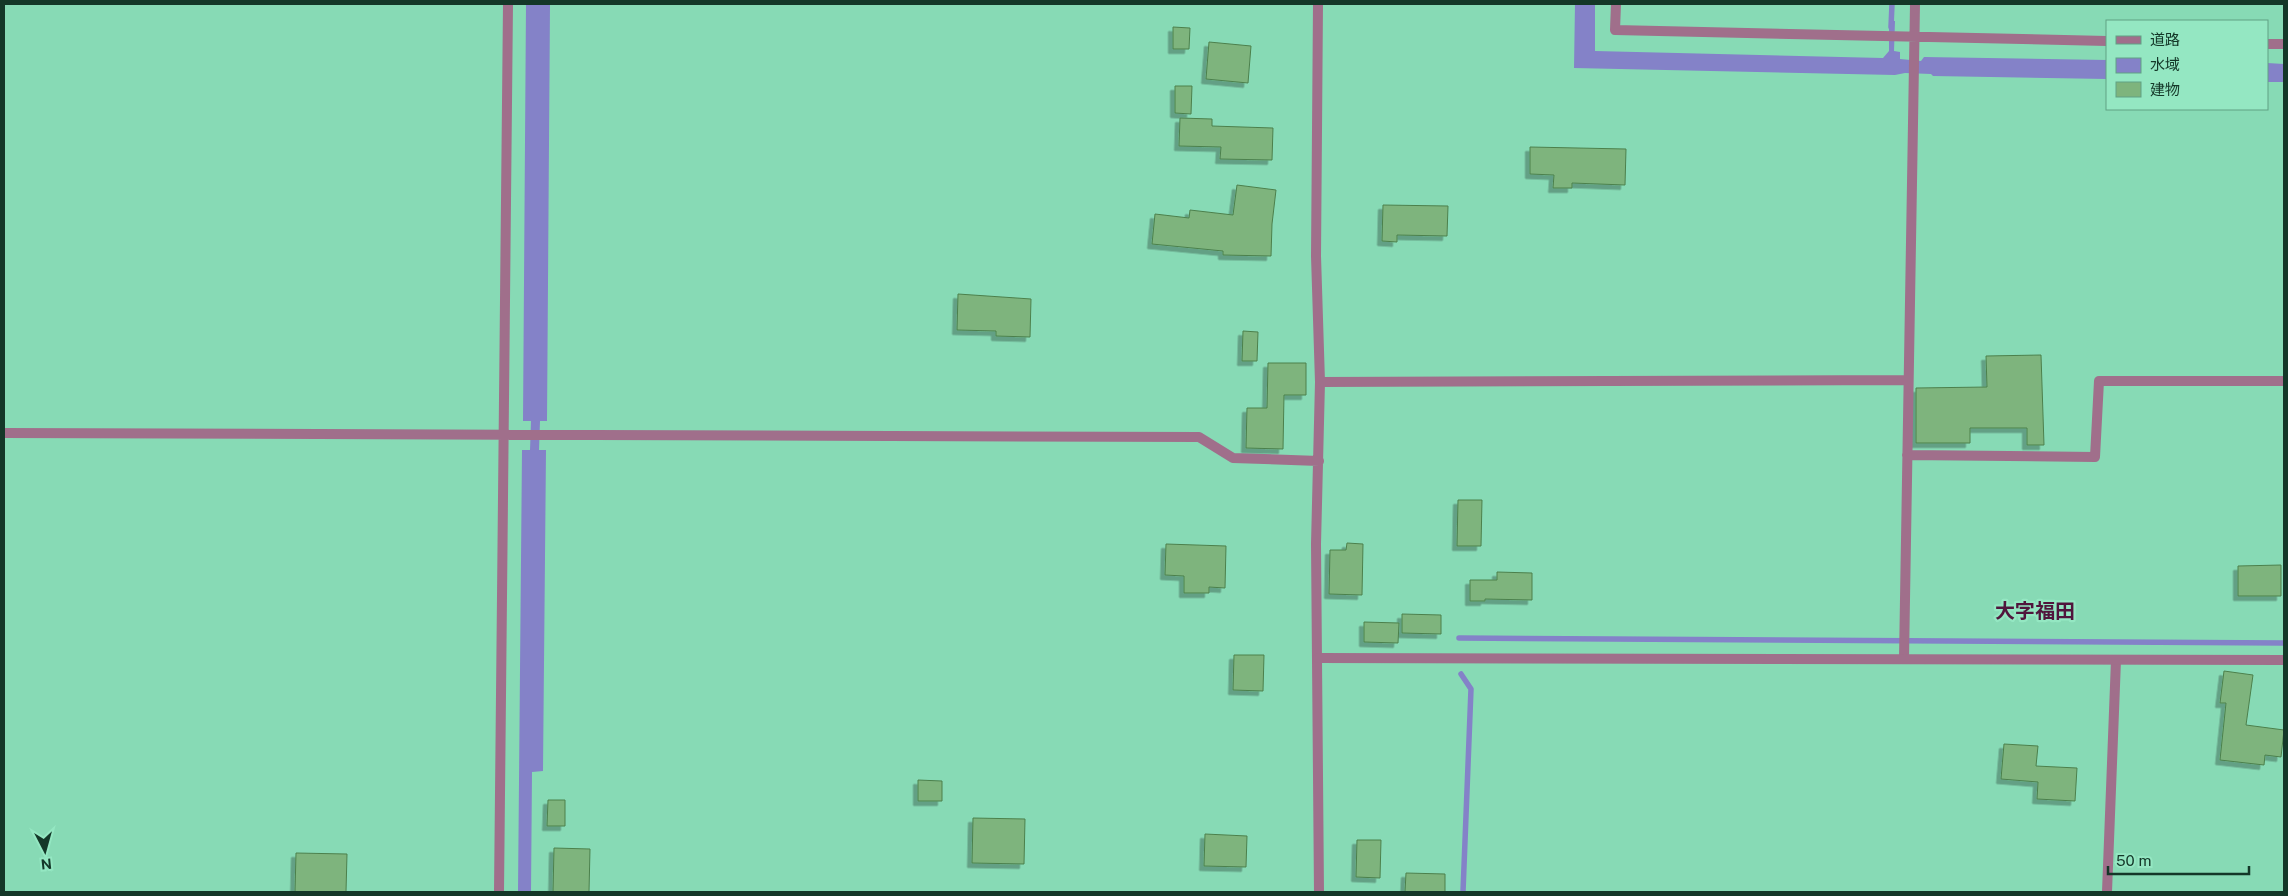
<svg xmlns="http://www.w3.org/2000/svg" width="2288" height="896" font-family="'Public Sans','Noto Sans JP',sans-serif">
<defs>
<filter id="shadow"><feDropShadow dx="-4.5" dy="4.5" stdDeviation="0" flood-color="#0004"/></filter>
</defs>
<rect width="100%" height="100%" fill="#87dab5"/>
<path fill="#8482c8" d="M526 4H550L547 421H540L539 450H546L543 771 532 772 531 892H518L522 450H530L531 421H523Z
M1575 4H1595V51L1883 58 1889 51V21H1895L1894 51 1900 52V59L1921 61 1924 57 2107 60V79L1933 76 1931 74 1905 73 1895 75 1574 68Z
M2267 63 2284 64V82H2267Z"/>
<g fill="none" stroke-linecap="round" stroke-linejoin="round">
<path stroke="#8482c8" stroke-width="5.5" d="M1891 27 1892 4
M1459 638 2284 643
M1461 674 1471 689 1463 892"/>
</g>
<path fill="#7eb47d" stroke="#4c804c" filter="url(#shadow)" d="M1173 27 1190 28 1189 49H1173Z
M1209 42 1251 46 1248 83 1206 79Z
M1175 86H1192L1191 114 1175 113Z
M1180 118 1212 119V126L1273 128 1272 160 1220 159 1221 147 1179 146Z
M1530 147 1626 149 1625 185 1572 183V188H1553L1554 175 1530 174Z
M1237 185 1276 190 1272 224 1271 256 1223 255V251L1152 244 1155 214 1189 218 1190 210 1233 215Z
M1383 205 1448 206 1447 236 1397 235V242L1382 241Z
M958 294 1031 299 1030 337 996 336V331L957 330Z
M1243 331 1258 332 1257 361H1242Z
M2041 355 2044 445H2027V428H1970V443H1916V388L1987 387 1986 356Z
M1268 363H1306V395H1284L1283 449 1246 448 1247 408H1267Z
M1458 500H1482L1481 546H1457Z
M1347 543 1363 544 1362 595 1329 594 1330 550H1346Z
M1166 544 1226 546 1225 588 1209 587V593H1184V576L1165 575Z
M2281 565V596H2238V566Z
M1497 572 1532 573V600L1485 599V601H1470V580H1497Z
M1402 614 1441 615V634L1402 633Z
M1364 622 1399 623 1398 643 1364 642Z
M1234 655H1264L1263 691 1233 690Z
M2224 671 2253 675 2246 725 2284 730 2281 757 2265 755 2264 765 2220 760 2226 703H2220Z
M2004 744 2038 746 2036 766 2077 768 2075 801 2037 799 2038 782 2001 779Z
M918 780 942 781V801H918Z
M548 800H565V826H547Z
M973 818 1025 819 1024 864 972 863Z
M1205 834 1247 836 1246 867 1204 866Z
M1357 840H1381L1380 878 1356 877Z
M554 848 590 849 589 892H553Z
M296 853 347 854 346 892H295Z
M1406 873 1445 874V892H1405Z"/>
<g fill="none" stroke-linecap="round" stroke-linejoin="round">
<path stroke="#a06f8b" stroke-width="10" d="M1318 4 1316 256 1320 382 1316 544 1319 892
M1616 4 1615 30 2107 41
M2267 44H2284
M1320 382 1907 380
M4 433 1199 437 1233 458 1319 461
M1907 455 2095 457 2099 381H2284
M1904 659 1915 4
M499 892 508 4
M2107 892 2116 660"/>
<path stroke="#a06f8b" stroke-width="10" d="M1318 658 2284 660"/>
</g>
<g text-anchor="middle" dominant-baseline="central" stroke-width="4.5" stroke-linejoin="round" paint-order="stroke">
<g font-size="20" font-weight="bold" fill="#50153c" stroke="#94e7c2">
<text x="2035" y="611">大字福田</text>
</g>
</g>
<rect width="2288" height="896" fill="none" stroke="#143728" stroke-width="10"/>
<rect x="2106" y="20" width="162" height="90" fill="#94e7c2" stroke="#61a184"/>
<rect x="2116" y="36" width="25" height="8" fill="#a06f8b" stroke="#61a184"/>
<text x="2150" y="45" font-size="15" fill="#143728">道路</text>
<rect x="2116" y="58" width="25" height="15" fill="#8482c8" stroke="#61a184"/>
<text x="2150" y="70" font-size="15" fill="#143728">水域</text>
<rect x="2116" y="82" width="25" height="15" fill="#7eb47d" stroke="#61a184"/>
<text x="2150" y="95" font-size="15" fill="#143728">建物</text>
<g transform="translate(45 851) rotate(174)" stroke="#94e7c2" stroke-width="4" paint-order="stroke">
<path d="M0-4L9 19L0 12L-9 19Z" fill="#143728"/>
<text y="-8" font-size="14" font-weight="bold" text-anchor="middle" fill="#143728">N</text>
</g>
<path d="M2108 866v8h141v-8" fill="none" stroke="#143728" stroke-width="2.5"/>
<text x="2116" y="866" font-size="15" fill="#143728" stroke="#94e7c2" stroke-width="4" paint-order="stroke">50 m</text>
</svg>
